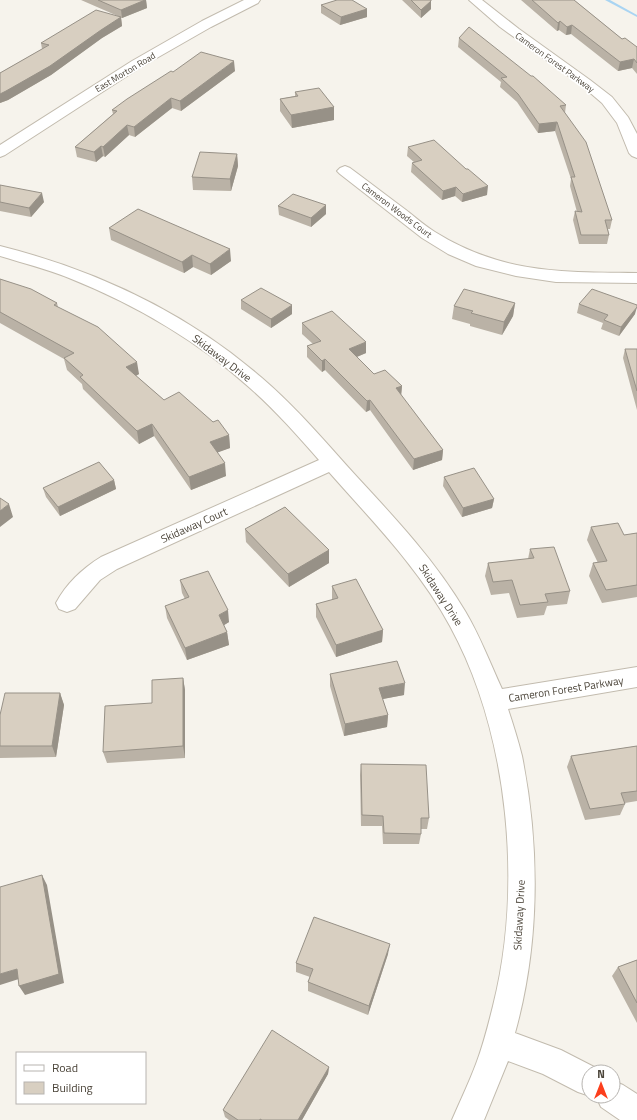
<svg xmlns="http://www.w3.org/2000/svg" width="637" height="1120" font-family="'Titillium Web',sans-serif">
<rect width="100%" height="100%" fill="#f6f3ec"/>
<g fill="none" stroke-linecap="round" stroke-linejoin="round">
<path fill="#a9d4f2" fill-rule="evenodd" d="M605 0H610L637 15V17Z"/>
<defs>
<path id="street" d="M244 0H260L258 3 211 27 141 67 5 155 0 157V145L132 61 202 21Z
M469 0H482L519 29 590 80 612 97 628 117 637 134V158L632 156 629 153 617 123 602 103 581 85 500 27Z
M345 166 350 168C369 182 387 196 406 210 415 217 425 226 435 232 503 274 561 272 637 273V283L556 282 516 276 476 266 448 254 422 238 340 174 337 171 340 168Z
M0 246C96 270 187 313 262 378 297 408 327 444 358 478 397 520 436 562 465 611 480 636 490 663 502 689L637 667V687L508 709C513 724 518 740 522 756 540 847 540 943 515 1033L561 1050 600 1070 601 1072H589L590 1096 578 1092 543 1074 508 1061 484 1120H452C460 1101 469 1083 476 1064 483 1046 488 1026 493 1006 523 887 509 734 450 626 419 568 372 521 329 472L117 569 100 580 75 609 67 612 59 609 56 603C66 584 83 568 101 557L319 460C297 435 275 410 250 388 198 341 134 304 69 278 47 269 23 263 0 256Z
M613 1081 623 1085 637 1094V1120H620L601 1107 596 1096H613Z"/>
</defs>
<use href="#street" stroke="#c2bbae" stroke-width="2"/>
<use href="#street" fill="#fff" fill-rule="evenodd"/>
</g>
<path fill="#bab2a6" d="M81 0H146L147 8 122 18H121L122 26 102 38 51 75 8 100 0 103V73L42 49 41 43 120 17Z
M402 0H431V9L421 18Z
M521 0H574L622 39 637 47V74L632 68 618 71 571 34 566 35 559 30 557 31Z
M321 5 367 9V17L340 25 321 13Z
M459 38 566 105 565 113 612 220 610 229H608L609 235 607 244H579L573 220 575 211 577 212 570 186 571 179 555 131 538 133 517 102 500 87 501 82 458 47Z
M235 71 181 111 172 108 135 137 129 135 105 157 103 156 96 162 77 157 75 147 113 114 112 110 173 72Z
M295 92 334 107V120L292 128 280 111V99L295 96Z
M408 147 487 195 462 202 455 196 442 200 411 172 412 163H415L407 156Z
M237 154 238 166 231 191 193 190 192 177Z
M0 185 44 202 31 217 0 211Z
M326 205V214L311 227 279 215 278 206Z
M109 228 231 261 211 275 193 267 184 273 111 240Z
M0 279 57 303 58 307 139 374 136 376 164 400 213 422 229 435 230 448 217 452 226 476 191 490 154 436 139 444 83 389 82 384 67 370 64 359 0 323Z
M241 300 292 314 271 328 241 309Z
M515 303 513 316 502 335 470 326V324L452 319 454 306Z
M579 304 635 314 619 336 601 329 603 323 577 313Z
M302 323 366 353 357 357 374 374 402 386 401 396 443 450 442 460 413 470 370 410 366 412 325 370 322 372 307 357V346L313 344 302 334Z
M625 349H637V410L623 358Z
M444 477 494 499 492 508 462 517 443 486Z
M114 480 116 489 60 516 46 497 43 488Z
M591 527 624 535 637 533V597L602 603 589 576 593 563H598L587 540Z
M245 529 329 550V563L289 587 246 542Z
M530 549 570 591 567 604 547 606 544 615 517 618 509 593 491 595 485 576 488 563 528 559Z
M180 580 229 622 224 625 227 632 229 645 187 660 167 618 165 606 185 599 182 593Z
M332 586 383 630 382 642 336 657 316 617V604L332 600Z
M330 674 404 695 382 699 388 715 387 727 344 736 330 686Z
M183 678 185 690V758L107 763 103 752 152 703Z
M60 693 64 705 56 757 0 758V715Z
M637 746V801L625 803V804L620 815 585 820 567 767 571 756Z
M361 764 429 818 427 829H421V834L419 844H383L382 826H361L360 775Z
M388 954 368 1015 308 991V982L310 977 296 972V963Z
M637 960V1023L612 976 618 967Z
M329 1067 328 1074 302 1120H229L225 1117 223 1110Z"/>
<path fill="#979187" d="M145 0H146L147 8 122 18 121 10Z
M431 1V9L421 18V10Z
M367 9V17L340 25 341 17Z
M121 17 122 26 102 38 51 75 8 100 0 103V94Z
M560 21 559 30 557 31 558 23Z
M572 25 571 34 566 35 567 27Z
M634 59 632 68 618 71 620 62Z
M234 61 235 71 181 111 180 101Z
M171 98 172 108 135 137 134 127Z
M334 107V120L292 128 291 115Z
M557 122 555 131 538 133 539 124Z
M127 125 129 135 105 157 103 147Z
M101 146 103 156 96 162 94 152Z
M237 154 238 166 231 191 230 179Z
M488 186 487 195 462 202 463 194Z
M456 187 455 196 442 200 443 191Z
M42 193 44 202 31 217 29 208Z
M326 205V214L311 227V218Z
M230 249 231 261 211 275 210 264Z
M192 255 193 267 184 273 182 262Z
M515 303 513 316 502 335 504 322Z
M292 305V314L271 328V319Z
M637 307 635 314 619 336 621 327Z
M366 342V353L349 360V349Z
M325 359V370L322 372V361Z
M137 362 139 374 128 380 126 367Z
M402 386 401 396 396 388Z
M370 400V410L366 412 367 401Z
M152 424 154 436 139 444 137 431Z
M229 435 230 448 211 455 210 442Z
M443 450 442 460 413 470 414 459Z
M225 463 226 476 191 490 189 477Z
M114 480 116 489 60 516 58 507Z
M494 499 492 508 462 517 463 508Z
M9 504 13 517 0 527V511Z
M329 550V563L289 587 288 574Z
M228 610 229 622 221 627 219 615Z
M383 630 382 642 336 657V645Z
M227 632 229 645 187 660 185 648Z
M183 678 185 690V758L183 746Z
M405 683 404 695 378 700 379 688Z
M60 693 64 705 56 757 52 746Z
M388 715 387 727 344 736 345 724Z
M42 875 47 885 64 983 25 995 19 986Z
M390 944 388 954 368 1015 369 1006Z
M17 969 22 978 0 985V974Z
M329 1067 328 1074 302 1120H298Z"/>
<path fill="#d8cfc1" stroke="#979187" d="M98 0H145L121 10Z
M337 0H352L367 9 341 17 321 5Z
M411 0H431V1L421 10Z
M532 0H574L622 39 625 38 637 47V63L634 59 620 62 572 25 567 27 560 21 558 23Z
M96 10 121 17 101 30 50 66 6 91 0 94V73L49 45 41 43Z
M469 27 531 76H533L566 105 560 106 586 142 612 220H605L609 235H581L575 211 582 212 571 177H575L557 122 539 124 518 94 501 78 507 77 459 38Z
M201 52 234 61 180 101 171 98 134 127 127 125 103 147 101 146 94 152 75 147 117 111 112 110 127 99 171 71 173 72Z
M319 88 334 107 291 115 280 99 298 96 295 92Z
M434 140 466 169H468L488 186 463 194 456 187 443 191 412 163 422 160 408 147Z
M200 152 237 154 230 179 192 177Z
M0 185 42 193 29 208 0 202Z
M293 194 326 205 311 218 278 206Z
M138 209 230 249 210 264 192 255 182 262 109 228Z
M0 279 31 289 57 303 54 305 98 327 137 362 126 367 164 400 179 392 213 422 218 420 229 435 210 442 225 463 189 477 152 424 137 431 80 377 83 375 64 358 74 353 0 312Z
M261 288 292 305 271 319 241 300Z
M464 289 515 303 504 322 471 313 473 311 454 306Z
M592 289 637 305V307L621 327 604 320 608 315 579 304Z
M332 311 366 342 349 349 374 374 385 370 402 386 396 388 443 450 414 459 370 400 367 401 325 359 322 361 307 346 321 341 302 323Z
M625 349H637V391Z
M99 462 114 480 58 507 43 488Z
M474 468 494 499 463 508 444 477Z
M0 498 9 504 0 511Z
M285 507 329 550 288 574 245 529Z
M618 523 624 535 637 533V585L606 590 593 563 607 561 591 527Z
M554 547 570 591 545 594 548 602 520 605 512 580 493 582 488 563 534 558 530 549Z
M208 571 228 610 219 615 227 632 185 648 165 606 189 597 180 580Z
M356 579 383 630 336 645 316 604 338 598 332 586Z
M397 661 405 683 379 688 388 715 345 724 330 674Z
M183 678V746L103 752 105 706 152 703V680Z
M5 693H60L52 746H0V715Z
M637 746V791L621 793 625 804 590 809 571 756Z
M361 764 426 765 429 818H421V834L384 833 383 816 362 815Z
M42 875 59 974 19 986 17 969 0 974V887Z
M314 917 390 944 369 1006 308 982 313 969 296 963Z
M637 960V1003L618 967Z
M272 1030 329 1067 298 1120H262L260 1119V1120H238L223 1110Z"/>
<g text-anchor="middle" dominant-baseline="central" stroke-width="3.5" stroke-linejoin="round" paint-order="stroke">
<g font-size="9" fill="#4b4439" stroke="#fff">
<text transform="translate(555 62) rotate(36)">Cameron Forest Parkway</text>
<text transform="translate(125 72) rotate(-31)">East Morton Road</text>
<text transform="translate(397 210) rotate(37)">Cameron Woods Court</text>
</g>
<g font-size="11" fill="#4b4439" stroke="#fff">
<text transform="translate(222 358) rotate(37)">Skidaway Drive</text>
<text transform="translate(194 525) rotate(-24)">Skidaway Court</text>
<text transform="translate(441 595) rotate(57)">Skidaway Drive</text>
<text transform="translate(566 689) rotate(-9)">Cameron Forest Parkway</text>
<text transform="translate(519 915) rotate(-87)">Skidaway Drive</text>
</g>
</g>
<rect x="16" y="1052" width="130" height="52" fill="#ffffff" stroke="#b7b4b0"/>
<rect x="24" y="1065" width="20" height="6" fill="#ffffff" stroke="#b7b4b0"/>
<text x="52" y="1072" font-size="12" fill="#4b4439">Road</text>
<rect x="24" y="1082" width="20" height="12" fill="#d8cfc1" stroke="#b7b4b0"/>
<text x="52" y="1092" font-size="12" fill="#4b4439">Building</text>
<g transform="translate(601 1084)"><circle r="19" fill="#ffffff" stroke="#b7b4b0"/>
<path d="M0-3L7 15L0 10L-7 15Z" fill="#fc3f1d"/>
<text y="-6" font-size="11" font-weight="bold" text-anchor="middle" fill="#4b4439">N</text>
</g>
</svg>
